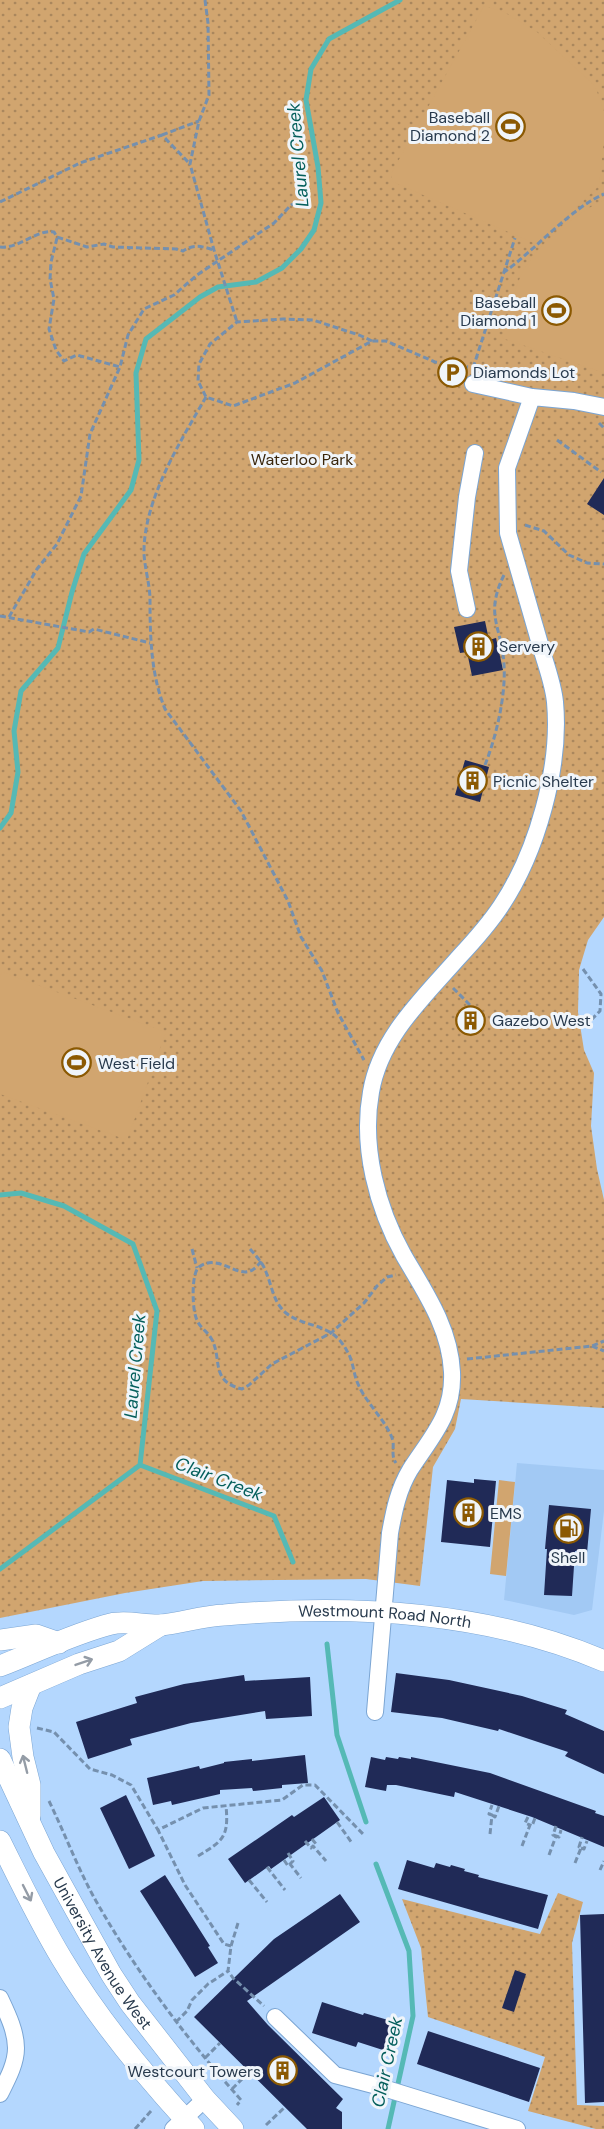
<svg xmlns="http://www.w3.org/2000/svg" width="604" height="2129" font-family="'DM Sans',sans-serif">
<defs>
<pattern id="park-dots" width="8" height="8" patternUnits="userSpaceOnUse" patternTransform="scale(1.5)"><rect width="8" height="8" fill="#d1a56f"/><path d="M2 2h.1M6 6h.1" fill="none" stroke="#aa875d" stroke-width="1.8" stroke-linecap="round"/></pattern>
</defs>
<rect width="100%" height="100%" fill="#b4d7fe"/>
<path fill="#a2c9f4" d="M517 1463 604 1470V1511L592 1610 574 1615 504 1600Z"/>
<path fill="url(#park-dots)" d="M0 0H604V917L588 940 579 970 578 1012 584 1050 594 1073 591 1126 597 1169 604 1200V1408L461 1399 455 1429 433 1467 420 1586 366 1579 203 1581 125 1593 0 1618Z
M558 1893 583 1902 572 1943 577 2105 604 2106V2129H596L528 2111 545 2057 428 2017 421 1948 402 1899 540 1934Z"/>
<path fill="#d1a56f" d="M484 6 504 12 537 32 595 86 604 111V140L599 186 536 244 393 182 391 174Z
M604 200V373L502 338C508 316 513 292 523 271 536 246 579 211 604 200Z
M2 972 166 1032 127 1140 0 1094V977Z
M499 1480 515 1482 506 1576 490 1574Z"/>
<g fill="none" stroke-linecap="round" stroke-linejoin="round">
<path stroke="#55b9b5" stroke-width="5" d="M0 828 11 813 18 772 14 731 21 691 58 648 72 592 84 554 131 490 139 460 136 373 146 339 200 297 218 287 256 282 282 268 301 249 314 230 321 203 318 167 306 100 311 69 329 39 400 0
M0 1195 21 1193 64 1206 133 1244 157 1311 140 1465 0 1569
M140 1465 274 1516 293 1562
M327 1644 337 1735 366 1822
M376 1864 409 1951 413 2016 388 2129"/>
</g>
<path fill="#202a57" d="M604 478V515L587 504Z
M485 621 489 640 496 638 503 670 472 676 467 652 460 653 454 627Z
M465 760 489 767 480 802 455 795Z
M468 1011 477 1012 480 1021 474 1029 465 1027 461 1018Z
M474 1479 496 1481 490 1547 441 1542 447 1480 474 1483Z
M549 1505 591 1509 587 1553 575 1551 572 1596 544 1595 547 1549H545Z
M396 1673 449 1680 522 1696 567 1710 565 1714 604 1731V1774L565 1756 568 1752 499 1729 498 1731 442 1718 391 1712Z
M244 1675 245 1681 310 1677 312 1716 266 1719 265 1711 191 1723 130 1739 132 1745 88 1759 76 1722 137 1703 135 1697 184 1684Z
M305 1755 308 1783 282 1785V1788L253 1791 252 1788 220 1790V1794L172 1805 171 1801 153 1805 147 1778 199 1766 200 1769 224 1763V1762L252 1759V1761Z
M371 1757 385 1760 386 1757 398 1759 399 1757 411 1759V1757L490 1773 596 1811 595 1813 604 1816V1847L532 1817 455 1792 454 1797 396 1785H387L386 1791 365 1787Z
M126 1795 155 1856 129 1869 100 1808Z
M324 1797 340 1820 271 1869 269 1866 245 1883 228 1859 292 1815 294 1817Z
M407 1860 434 1868 436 1863 450 1867 451 1865 465 1869 464 1871 479 1875 478 1877 548 1895 538 1929 398 1889Z
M165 1875 210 1946 208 1947 218 1963 195 1977 140 1891Z
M340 1894 360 1922 247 2001 268 2025 343 2099 336 2108 342 2112V2129H307L194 2017 274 1939Z
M604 1914V2102L585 2103 580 1915Z
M515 1970 526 1974 514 2012 502 2008Z
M322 2002 363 2015 364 2013 395 2022 386 2051 358 2042 356 2047 312 2033Z
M428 2031 540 2068 529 2102 417 2064Z"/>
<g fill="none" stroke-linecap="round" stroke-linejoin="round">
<defs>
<path id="minor" d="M473 384 532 397 574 401 604 407
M467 609 459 571 467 497 475 453
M375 1712 390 1533C394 1511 398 1490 410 1470 431 1437 454 1415 452 1372 450 1328 425 1292 404 1256 377 1208 361 1147 371 1092 380 1037 424 997 459 957 474 941 489 924 501 906 537 852 561 767 555 702 553 682 545 663 540 644 529 607 519 570 508 533L507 468 532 397
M0 1998C7 2013 16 2031 16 2048 16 2064 7 2080 0 2094
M275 2017 335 2075 377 2086 517 2129
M173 2129 205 2099"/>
<g id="major">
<path d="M0 1640 36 1635 59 1643"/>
<path id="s1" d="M0 1666C34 1653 75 1633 111 1624 126 1620 145 1626 161 1625 182 1623 202 1616 224 1615 351 1604 485 1610 604 1661"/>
<path d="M0 1698 79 1664 119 1651 161 1625"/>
<path id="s2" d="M0 1759 44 1853 111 1974 130 2003 205 2099 233 2129"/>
<path d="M30 1816V1785L23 1757 19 1727 22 1708 31 1685"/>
<path d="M0 1841C20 1881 39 1921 62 1959 99 2021 145 2076 194 2129"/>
</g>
</defs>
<use href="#minor" stroke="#7ba5d3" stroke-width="18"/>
<use href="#major" stroke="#7ba5d3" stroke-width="22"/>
<path stroke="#7590ae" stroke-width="3" stroke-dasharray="6 3" stroke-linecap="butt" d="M205 0 208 23 209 95 199 121 190 164 214 250 237 322
M162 135 199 121
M0 202 80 163 162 135 190 164
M57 238 51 262 50 279 54 299 49 329 56 350 64 361 77 355 120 367
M0 247C20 249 36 229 54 232L57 237 87 247 104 244 113 247 176 249 183 251C194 244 201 246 214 250
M503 273C534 251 571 208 604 194
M372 341 359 335 313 320 283 319 237 322 210 344 199 364 198 381 206 397 233 406 295 383 372 341H386L435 362 468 367
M473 368 515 238
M206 397C180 442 143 501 144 554 145 570 150 585 150 600 150 637 151 675 165 709L241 811 288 901 301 937 322 971 338 1013 364 1060
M599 423 604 428
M557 440 601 472
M525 525 544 531 569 555 587 563 604 564
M0 616 89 632 94 629 150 643
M9 617 37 569 57 544 81 496 90 434 120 367 128 335 144 309 174 295 197 275 274 223 291 205 300 201
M485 765C496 737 506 696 504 665 502 626 484 616 504 575
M583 969 601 994 600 1011 583 1028
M453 988 470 1005 472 1012
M192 1249 197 1268
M250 1249C256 1256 263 1263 266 1272 272 1286 273 1302 286 1313 306 1329 331 1321 347 1351 354 1362 353 1375 359 1386 367 1404 388 1423 393 1441 394 1449 391 1456 396 1463
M261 1261C243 1290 222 1250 199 1267 191 1273 192 1311 197 1320 200 1328 207 1331 211 1338 223 1358 209 1381 242 1389L249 1385 272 1364 331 1333 364 1303 377 1286 387 1277 396 1275
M592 1346 604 1351
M467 1359 592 1346 604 1341
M37 1728 54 1732 90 1769 112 1775 131 1785 158 1830
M49 1801C65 1834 78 1869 96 1901 137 1973 186 2038 241 2100L237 2105
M492 1815 495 1817 499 1806
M528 1817 525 1823 530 1825
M337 1822 352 1843
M556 1826 553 1835 556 1836
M490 1834 492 1815 489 1814 492 1805
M312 1839 316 1844 313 1846
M305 1841 311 1848 313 1846 326 1861
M522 1846 530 1825 532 1826 535 1818
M581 1848 584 1849 587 1841
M288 1853 293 1861 290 1864
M549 1855 556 1836 559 1837 561 1830
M198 1856C223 1841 229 1837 226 1806
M284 1860 288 1866 290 1864 301 1878
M575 1863 581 1848 579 1847 582 1837
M267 1867 285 1890
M600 1870 604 1861
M249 1880 267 1902
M238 1923 231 1946 228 1971 233 1978 264 2006
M231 1946 224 1944 185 1885 158 1830 203 1808 282 1800 303 1785H315L365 1836
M176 2022 187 2011 192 2000 208 1984 228 1971
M205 2058 220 2043
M232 2089 248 2073
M266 2125 285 2107
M135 2129 152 2110"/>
<use href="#minor" stroke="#fff" stroke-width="16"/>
<use href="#major" stroke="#fff" stroke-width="21"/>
</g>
<defs><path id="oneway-shaft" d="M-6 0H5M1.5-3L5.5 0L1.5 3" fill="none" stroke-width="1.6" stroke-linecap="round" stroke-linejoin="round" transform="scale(1.5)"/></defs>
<g stroke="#949ca6">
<use href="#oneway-shaft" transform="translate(84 1662) rotate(-19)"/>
<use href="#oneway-shaft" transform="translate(25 1764) rotate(-104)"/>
<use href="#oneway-shaft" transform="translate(27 1893) rotate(63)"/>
</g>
<defs>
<symbol id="stadium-ring" viewBox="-11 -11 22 22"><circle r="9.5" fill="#f0f5fa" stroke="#8b5902" stroke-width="1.5"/><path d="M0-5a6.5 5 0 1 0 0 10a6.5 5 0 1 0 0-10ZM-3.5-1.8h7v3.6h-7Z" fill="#8b5902"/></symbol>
<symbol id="parking-ring" viewBox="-11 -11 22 22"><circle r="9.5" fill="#f0f5fa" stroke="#8b5902" stroke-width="1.5"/><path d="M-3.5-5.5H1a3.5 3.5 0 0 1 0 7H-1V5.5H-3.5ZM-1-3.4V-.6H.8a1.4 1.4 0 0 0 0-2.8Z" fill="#8b5902"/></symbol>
<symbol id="building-ring" viewBox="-11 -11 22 22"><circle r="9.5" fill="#f0f5fa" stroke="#8b5902" stroke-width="1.5"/><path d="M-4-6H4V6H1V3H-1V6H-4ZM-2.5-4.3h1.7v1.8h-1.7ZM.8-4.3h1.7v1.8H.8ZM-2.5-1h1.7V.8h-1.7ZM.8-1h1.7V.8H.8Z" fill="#8b5902"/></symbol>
<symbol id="fuel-ring" viewBox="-11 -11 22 22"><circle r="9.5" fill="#f0f5fa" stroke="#8b5902" stroke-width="1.5"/><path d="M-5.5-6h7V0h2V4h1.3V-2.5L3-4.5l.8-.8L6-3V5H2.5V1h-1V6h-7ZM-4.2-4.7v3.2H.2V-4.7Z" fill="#8b5902"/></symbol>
</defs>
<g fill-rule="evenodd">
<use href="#stadium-ring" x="494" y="110" width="33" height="33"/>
<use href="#stadium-ring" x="540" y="294" width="33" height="33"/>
<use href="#parking-ring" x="436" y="356" width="33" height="33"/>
<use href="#building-ring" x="462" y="630" width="33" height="33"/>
<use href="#building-ring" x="456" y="764" width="33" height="33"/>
<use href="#building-ring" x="454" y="1004" width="33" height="33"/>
<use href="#stadium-ring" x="60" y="1046" width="33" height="33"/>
<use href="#building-ring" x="452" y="1496" width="33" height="33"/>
<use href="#fuel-ring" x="552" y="1512" width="33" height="33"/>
<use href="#building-ring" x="266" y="2054" width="33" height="33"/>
</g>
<g text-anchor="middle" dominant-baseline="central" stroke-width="6" stroke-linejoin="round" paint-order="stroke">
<g font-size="16" fill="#283a4d" stroke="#f0f5fa" text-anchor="start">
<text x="490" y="117" text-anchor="end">Baseball<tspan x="490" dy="18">Diamond 2</tspan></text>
<text x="536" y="302" text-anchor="end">Baseball<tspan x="536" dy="18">Diamond 1</tspan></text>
<text x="473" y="372">Diamonds Lot</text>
<text x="499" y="646">Servery</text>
<text x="493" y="781">Picnic Shelter</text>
<text x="492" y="1020">Gazebo West</text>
<text x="98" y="1063">West Field</text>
<text x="490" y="1513">EMS</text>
<text x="568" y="1557" text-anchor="middle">Shell</text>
<text x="261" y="2071" text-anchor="end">Westcourt Towers</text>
</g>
<g font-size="16" fill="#3a260c" stroke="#f0f5fa">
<text x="302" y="459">Waterloo Park</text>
</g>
<g font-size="16" fill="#283a4d" stroke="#f0f5fa">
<text stroke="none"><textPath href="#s1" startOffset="394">Westmount Road North</textPath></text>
<text stroke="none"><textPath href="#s2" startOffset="220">University Avenue West</textPath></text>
</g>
<g font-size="18" font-style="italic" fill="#045f5c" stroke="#f0f5fa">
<text transform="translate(298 155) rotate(-95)">Laurel Creek</text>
<text transform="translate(135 1366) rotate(-85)">Laurel Creek</text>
<text transform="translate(219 1479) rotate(21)">Clair Creek</text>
<text transform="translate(387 2062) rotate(-78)">Clair Creek</text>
</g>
</g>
</svg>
